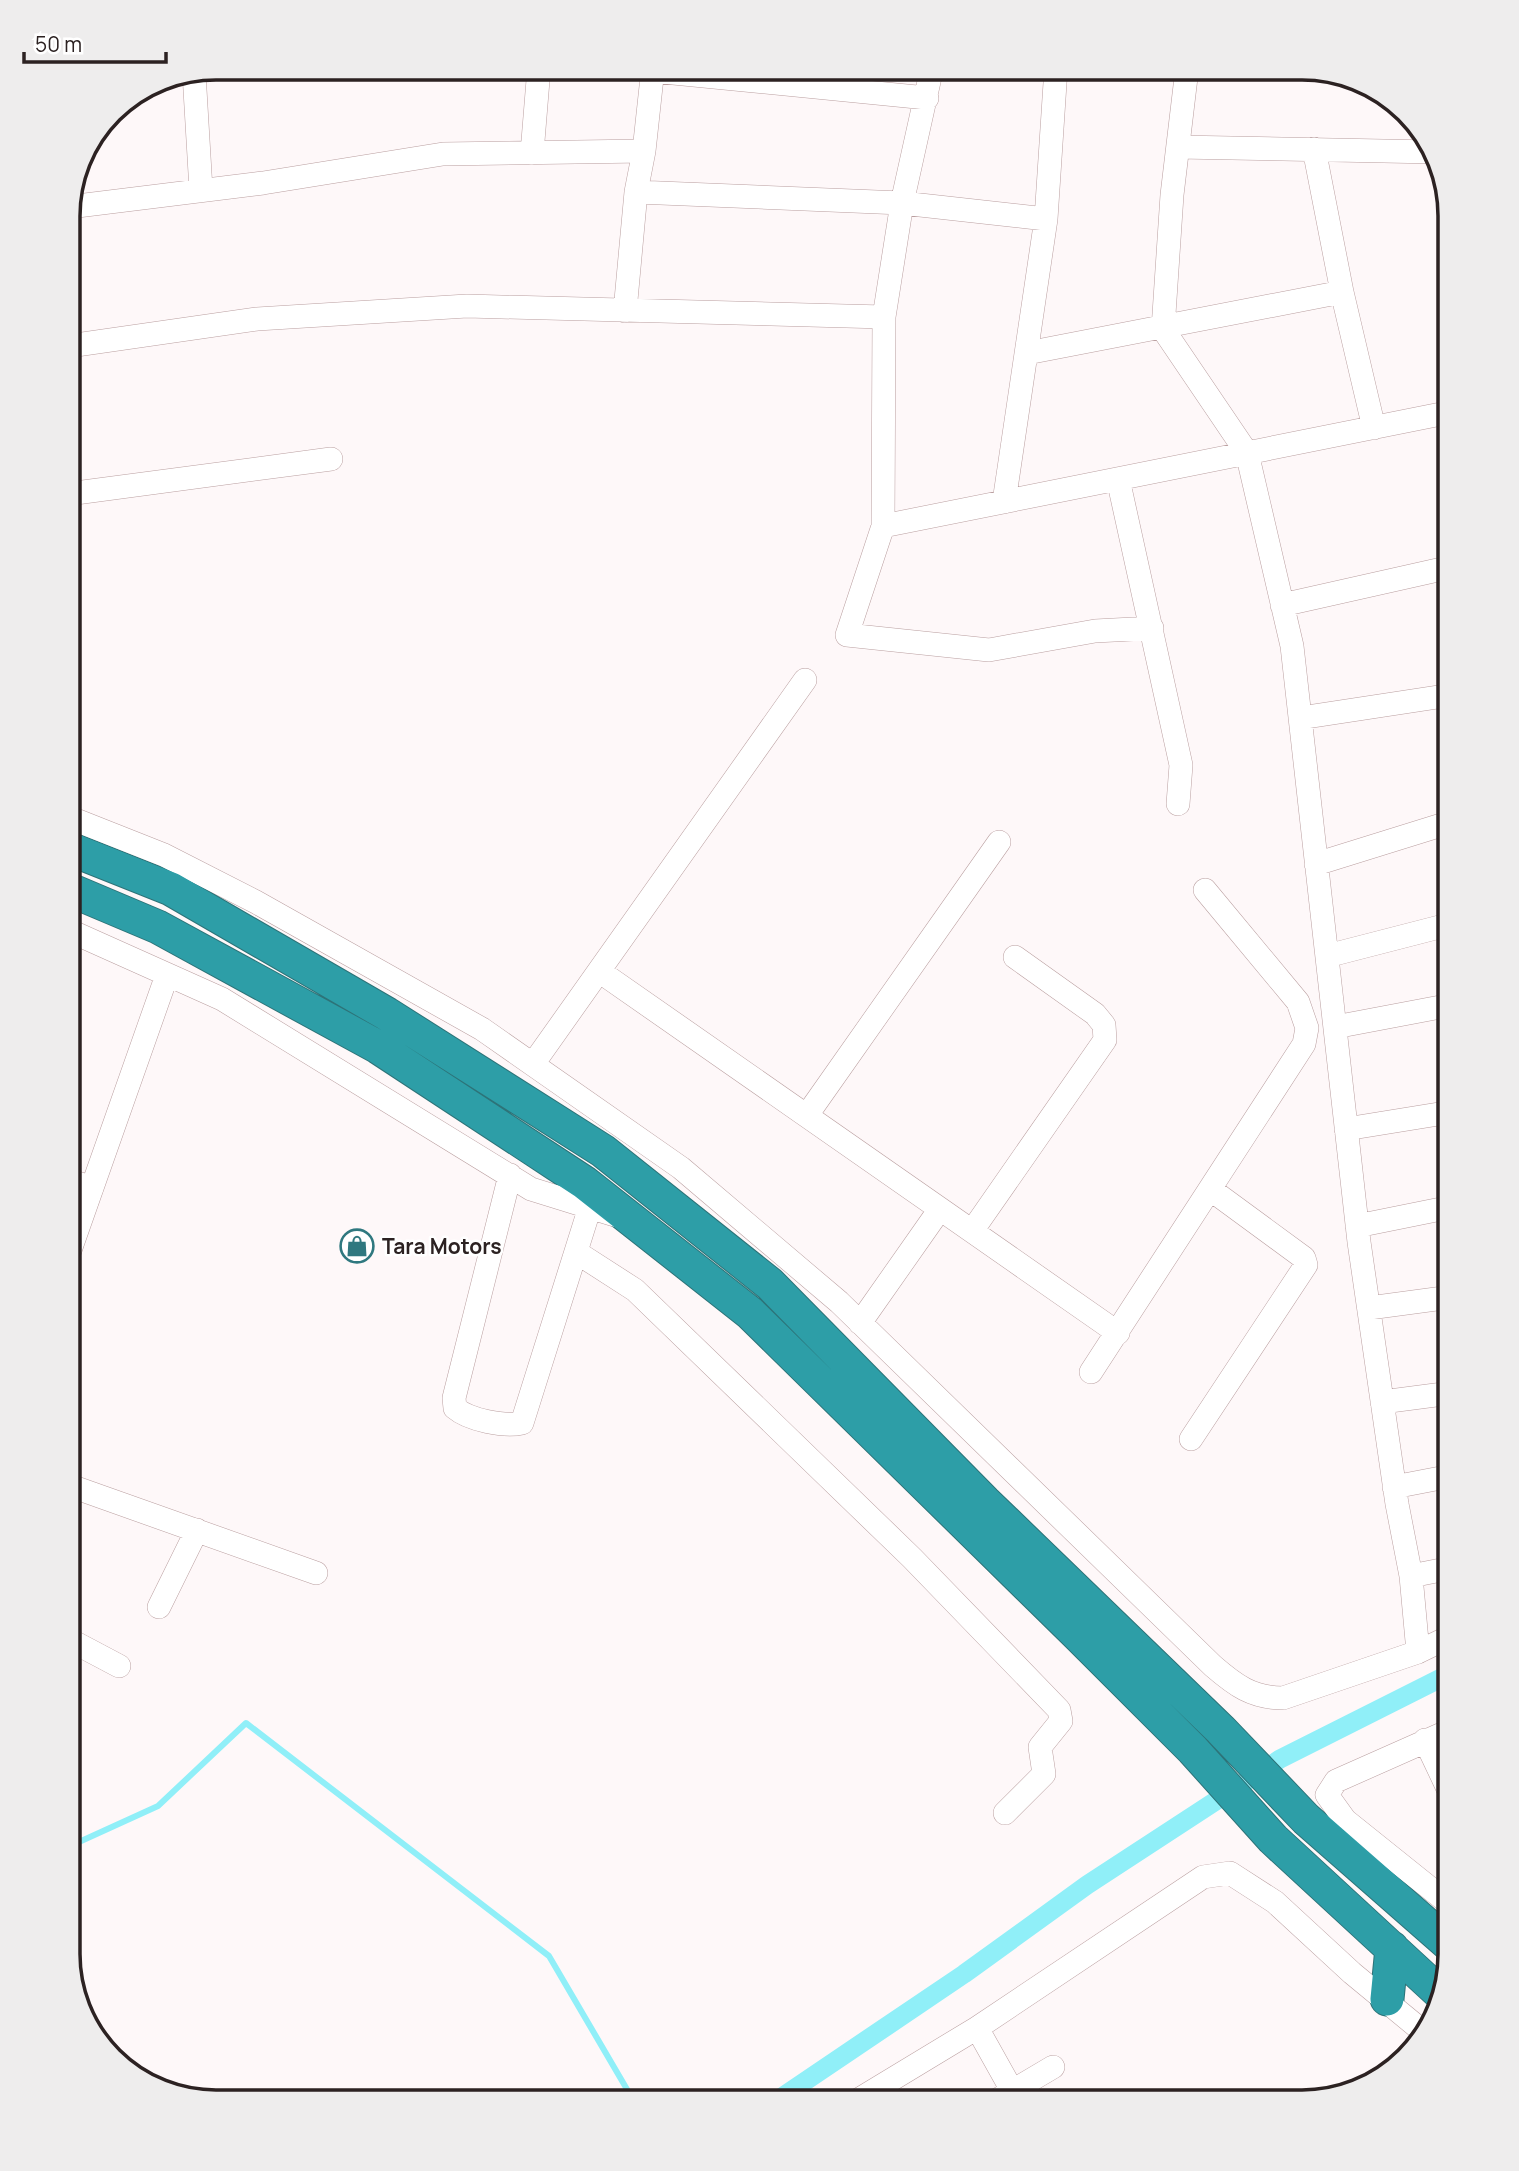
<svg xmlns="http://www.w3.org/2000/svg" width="1519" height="2171" font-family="Manrope,sans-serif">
<rect width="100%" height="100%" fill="#fef8f9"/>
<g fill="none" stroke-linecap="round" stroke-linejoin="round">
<path stroke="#90eff8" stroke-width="6" d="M68 1847 158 1806 246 1723 549 1956 635 2103"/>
<path stroke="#90eff8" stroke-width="19" d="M773 2103 964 1974 1087 1885 1280 1759 1451 1673"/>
<defs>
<path id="minor" d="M932 68 902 203 1046 219
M1187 69 1172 195 1163 329 1247 453 1292 646 1359 1242 1397 1504 1411 1576 1418 1652
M653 71 927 98
M194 73 201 190
M1178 147 1434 152
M1314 149 1342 292
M644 151 653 68
M532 153 539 68
M69 207 263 183 443 154 644 151 636 192 902 203 884 317
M625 311 636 192
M69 346 257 319 467 306 884 317 883 526 1451 412
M1027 353 1342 292 1374 428
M1118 479 1181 765 1178 804
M68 494 331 459
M1004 502 1046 219 1056 68
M883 526 847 635 989 650 1095 631 1152 628
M1282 605 1451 567
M1300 718 1451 695
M68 817 164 855 256 902 482 1029 681 1168 839 1302 1213 1666C1235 1685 1252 1698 1283 1698L1418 1652 1451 1636
M1316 864 1451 822
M68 930 222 999 531 1189 618 1216
M1327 956 1451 924
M599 971 1118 1333
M1335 1027 1451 1005
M533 1064 805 680
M807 1115 999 842
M1346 1129 1451 1112
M510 1175 454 1398 455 1408C469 1420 504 1427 522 1423L590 1207
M68 1180 92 1188
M1357 1226 1451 1207
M972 1231 1105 1040 1104 1025 1095 1014 1015 957
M576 1252 635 1290 912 1558 1059 1710 1061 1721 1040 1747 1044 1774 1005 1813
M68 1256 167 975
M1369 1308 1451 1297
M860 1323 940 1209
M1091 1372 1304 1044 1307 1028 1298 1002 1205 890
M1382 1402 1451 1393
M1191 1439 1306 1265 1304 1258 1210 1189
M68 1485 316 1573
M1394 1487 1451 1476
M1411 1576 1451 1568
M159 1607 197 1530
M68 1639 119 1666
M1425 1740 1451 1795
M1451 1905 1345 1820 1327 1795 1336 1781 1451 1730
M977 2028 1019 2103
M853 2103 977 2028 1203 1877 1230 1873 1275 1902 1352 1973 1426 2034
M992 2103 1053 2067"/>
<path id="highway" d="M68 848 171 889 387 1014 603 1151 770 1284 985 1502 1221 1730 1306 1819 1451 1946
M68 889 158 927 378 1047 585 1183 750 1313 1079 1636 1193 1750 1273 1839 1440 1993
M1387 1999 1392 1948"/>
</defs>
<use href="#minor" stroke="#ba9fa0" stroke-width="24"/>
<use href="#highway" stroke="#2d7378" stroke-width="35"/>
<use href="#minor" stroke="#fff" stroke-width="23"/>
<use href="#highway" stroke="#2d9ea7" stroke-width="33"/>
</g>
<defs>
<symbol id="shop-ring" viewBox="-11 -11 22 22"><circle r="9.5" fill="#fff" stroke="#2f787f" stroke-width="1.5"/><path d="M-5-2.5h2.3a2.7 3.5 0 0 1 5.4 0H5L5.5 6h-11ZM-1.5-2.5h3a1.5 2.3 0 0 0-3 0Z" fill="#2f787f"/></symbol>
</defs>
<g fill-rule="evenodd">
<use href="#shop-ring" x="338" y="1227" width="38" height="38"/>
</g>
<g text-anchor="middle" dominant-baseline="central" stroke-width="5" stroke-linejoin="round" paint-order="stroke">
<g font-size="21" font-weight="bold" fill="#2c2222" stroke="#fff" text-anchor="start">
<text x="382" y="1246">Tara Motors</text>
</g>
</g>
<path d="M0 0H1519V2171H0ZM216 80H1302A136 136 0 0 1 1438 216V1954A136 136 0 0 1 1302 2090H216A136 136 0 0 1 80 1954V216A136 136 0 0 1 216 80Z" fill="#eeeded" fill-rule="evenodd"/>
<path fill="none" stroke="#2c2222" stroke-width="3.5" d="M216 80H1302A136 136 0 0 1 1438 216V1954A136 136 0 0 1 1302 2090H216A136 136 0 0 1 80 1954V216A136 136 0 0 1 216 80Z"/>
<path d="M24 52v10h142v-10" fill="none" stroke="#2c2222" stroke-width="3.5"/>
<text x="35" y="52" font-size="21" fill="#2c2222" stroke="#ffffff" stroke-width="5" paint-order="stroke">50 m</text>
</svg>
